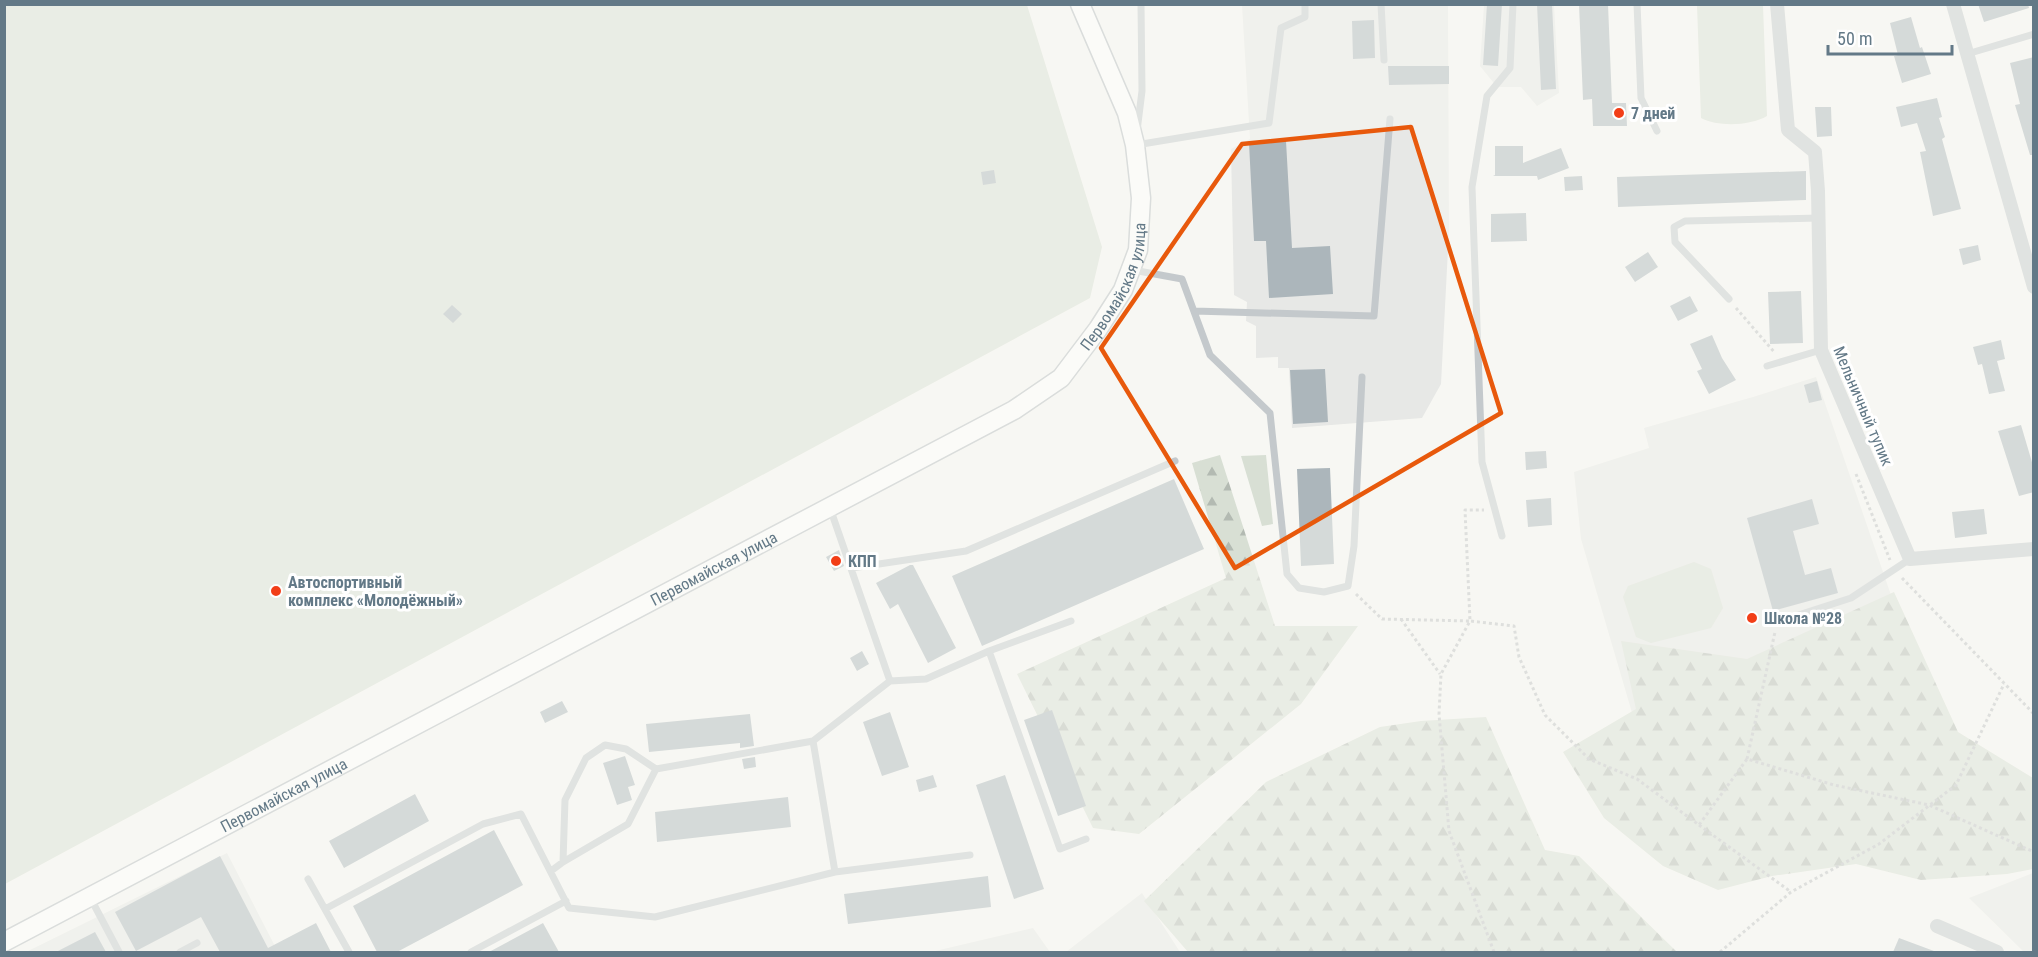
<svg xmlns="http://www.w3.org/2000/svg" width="2038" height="957" font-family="'Roboto Condensed',sans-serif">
<defs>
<pattern id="forest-firs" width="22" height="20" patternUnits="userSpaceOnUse" patternTransform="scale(1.5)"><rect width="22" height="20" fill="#d8dfd4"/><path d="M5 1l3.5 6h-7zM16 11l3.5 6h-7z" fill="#b3bab2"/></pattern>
</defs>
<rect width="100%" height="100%" fill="#f7f7f3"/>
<path fill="#e7e8e6" d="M1242 5H1448L1449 230 1441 384 1422 418 1292 428 1289 368H1278V357L1256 358V326L1246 321 1247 302 1234 295 1231 149 1250 139Z
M1484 5H1554L1559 93 1537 106 1521 87H1497L1480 66Z
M1816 377 1926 697 1655 791 1581 539 1574 472 1649 448 1644 428 1753 397Z
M227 853 278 952H26Z
M2033 873V952H2024L1969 898Z
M1142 893 1180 952H1066Z
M1033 928 1050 952H930H931Z"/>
<path fill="#d8dfd4" d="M5 5H1027L1102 247 1090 298 5 884Z
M1697 5H1763L1767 116C1750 126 1718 127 1701 118Z
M1266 455 1273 524 1262 526 1241 456Z
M1694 562 1711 569 1723 608 1711 628 1651 643 1636 637 1623 597 1628 586Z"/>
<path fill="url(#forest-firs)" d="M1220 455 1275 626H1358L1301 704 1139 834 1093 828 1017 674 1226 578 1192 463Z
M1894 592 1958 732 2033 778V869L2007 874 1921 880 1856 864 1772 876 1718 890 1663 866 1604 818 1563 752 1636 709 1621 641 1747 659Z
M1486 717 1545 850 1579 856 1677 952H1188L1144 901 1266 782 1380 727 1421 721Z"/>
<path fill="#acb6bb" d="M1487 4H1502L1498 66 1483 65Z
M1537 4H1552L1556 89 1541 90Z
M1579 4H1608L1612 103H1626L1627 126H1593L1592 99 1583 100Z
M1978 4H2028L2029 8 1984 22Z
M1911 17 1920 48 1922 47 1931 74 1902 83 1894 56 1898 55 1890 23Z
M1374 20 1375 58 1353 59 1352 21Z
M2034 57V155H2030L2015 105 2020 104 2010 63Z
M1388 66H1449V84L1389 85Z
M1937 98 1942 117 1939 118 1945 137 1942 139 1961 209 1933 216 1920 152 1926 151 1917 123 1901 127 1896 107Z
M1815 107H1831L1832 136 1817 137Z
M1286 141 1292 248 1330 246 1333 294 1269 298 1266 241H1254L1249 143Z
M1495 146H1523V163L1561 148 1569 168 1538 180 1537 176H1493L1495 175Z
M994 170 996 183 983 185 981 172Z
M1806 171V200L1618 207 1617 177Z
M1582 176 1583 190 1565 191 1564 177Z
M1526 213 1527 241 1491 242V214Z
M1978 245 1981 260 1963 265 1959 249Z
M1648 252 1658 267 1635 282 1625 267Z
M1801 291 1803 343 1770 344 1768 292Z
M1690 296 1698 311 1678 321 1670 306Z
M452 305 462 314 453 323 443 314Z
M1712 335 1722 358 1736 380 1709 394 1697 371 1702 369 1690 344Z
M2001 340 2005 359 1997 361 2005 391 1989 394 1982 364 1978 365 1973 347Z
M1325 369 1328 422 1293 424 1290 370Z
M1817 381 1822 400 1809 403 1804 385Z
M2021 425 2034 469V492L2019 496 1998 431Z
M1546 451 1547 468 1526 470 1525 452Z
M1330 468 1334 564 1301 566 1297 469Z
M1174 479 1204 549 982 646 952 576Z
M1551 498 1552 525 1528 527 1526 500Z
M1812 499 1819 524 1793 531 1805 575 1831 568 1838 593 1773 611 1747 518Z
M1984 509 1987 534 1955 538 1952 512Z
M839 550 844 566 834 571 826 557Z
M910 565H913L956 648 928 663 898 604 890 609 876 583Z
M862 651 869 664 857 671 850 658Z
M562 701 568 712 545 723 540 712Z
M1052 710 1086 806 1058 816 1024 720Z
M890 712 909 767 882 776 863 722Z
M750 714 754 746 740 748V743L649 752 646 724Z
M625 756 635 785 628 787 632 800 617 805 603 763Z
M755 757 756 767 744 769 742 759Z
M933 775 937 787 919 792 916 780Z
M1005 775 1044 889 1014 899 976 785Z
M415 794 429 821 344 868 329 841Z
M788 797 791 827 657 842 655 812Z
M494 830 523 885 397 952H377L353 906Z
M220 856 268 948 316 923 331 952H220L201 917 136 951 115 912Z
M988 876 991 907 848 924 844 894Z
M543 923 559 952H489Z
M95 932 106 952H56Z
M1899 938 1934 951V952H1893Z"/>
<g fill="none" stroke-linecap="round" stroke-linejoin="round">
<defs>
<g id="secondary">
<path id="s1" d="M4 942 1014 410 1061 378 1098 329 1123 290 1138 250 1141 198 1135 145 1127 113 1080 4"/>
</g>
</defs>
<use href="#secondary" stroke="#b6bcc0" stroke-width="21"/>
<path stroke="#bfc2c4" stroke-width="3" stroke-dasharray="3 3" stroke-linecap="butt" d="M1736 308 1775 353
M1856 474 1890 560
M1902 578 2034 714
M1356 594 1382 619 1470 621 1465 510H1484
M1401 619 1440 674
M1747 759 1775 632
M1699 825 1791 892
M1494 952 1449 831 1439 714 1441 674 1470 621 1514 626 1519 657 1545 715 1589 759 1637 779 1699 825 1747 759 1834 785 1929 805 2034 852
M1720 952 1791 892 1879 844 1956 785 2004 684"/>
<path stroke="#c4c9cc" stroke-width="7" d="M1381 4 1384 60
M1637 4 1641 98 1657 131
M1967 54 2034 34
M1137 131 1142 91 1141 4
M1136 145 1269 123 1281 28 1305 17V4
M1133 270 1182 279 1210 355 1270 413 1287 574 1299 588 1324 592 1348 586 1354 546 1362 377
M1729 299 1675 242 1674 227 1685 221 1819 218
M1194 311 1374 316 1390 119
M1767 366 1821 350
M1502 536 1482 462 1472 187 1487 96 1510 68 1513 4
M852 568 966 551 1175 461
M1777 622 1851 598 1910 559
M989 651 1060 849 1086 839
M890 681 926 679 989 651 1071 621
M563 862 565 800 586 758 605 745 626 749 656 769
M551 871 563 862 628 824 656 769 813 741
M835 872 970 855
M308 879 349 952
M91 899 119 952
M325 909 483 824 521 814 569 908 655 917 835 872 813 741 890 681 830 508
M180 952 197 943
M471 952 566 901"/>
<path stroke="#c4c9cc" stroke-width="14" d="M1777 4 1788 130 1815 152 1818 191 1821 350 1910 559 2034 549
M1953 4 2034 287
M1937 926 1997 952"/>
<use href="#secondary" stroke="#fff" stroke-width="18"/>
</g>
<path d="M0 0H2038V957H0ZM1411 127 1501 413 1235 568 1101 348 1242 144Z" fill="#f7f7f3" fill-opacity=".55" fill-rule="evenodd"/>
<path fill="none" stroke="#e8590c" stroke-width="4.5" stroke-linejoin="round" d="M1411 127 1501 413 1235 568 1101 348 1242 144Z"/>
<g fill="#f23e17" stroke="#fff" stroke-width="2">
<circle cx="1619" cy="113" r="6"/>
<circle cx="836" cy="561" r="6"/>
<circle cx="276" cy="591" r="6"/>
<circle cx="1752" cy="618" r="6"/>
</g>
<g text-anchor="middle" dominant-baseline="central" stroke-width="6" stroke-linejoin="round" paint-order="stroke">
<g font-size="16" font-weight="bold" fill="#637987" stroke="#fff" text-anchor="start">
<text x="1631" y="113">7 дней</text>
<text x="848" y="561">КПП</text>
<text x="288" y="582">Автоспортивный<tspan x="288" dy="18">комплекс «Молодёжный»</tspan></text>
<text x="1764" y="618">Школа №28</text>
</g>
<g font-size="16" fill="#637987" stroke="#fff">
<text stroke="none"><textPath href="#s1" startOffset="1306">Первомайская улица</textPath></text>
<text transform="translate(1863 406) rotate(67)">Мельничный тупик</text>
<text stroke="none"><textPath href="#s1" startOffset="802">Первомайская улица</textPath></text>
<text stroke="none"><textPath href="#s1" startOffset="316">Первомайская улица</textPath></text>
</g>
</g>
<rect width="2038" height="957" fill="none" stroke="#637987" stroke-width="12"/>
<path d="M1828 45v9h124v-9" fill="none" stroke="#637987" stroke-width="3"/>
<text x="1837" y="45" font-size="18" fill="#637987" stroke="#ffffff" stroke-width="4.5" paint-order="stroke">50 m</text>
</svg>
